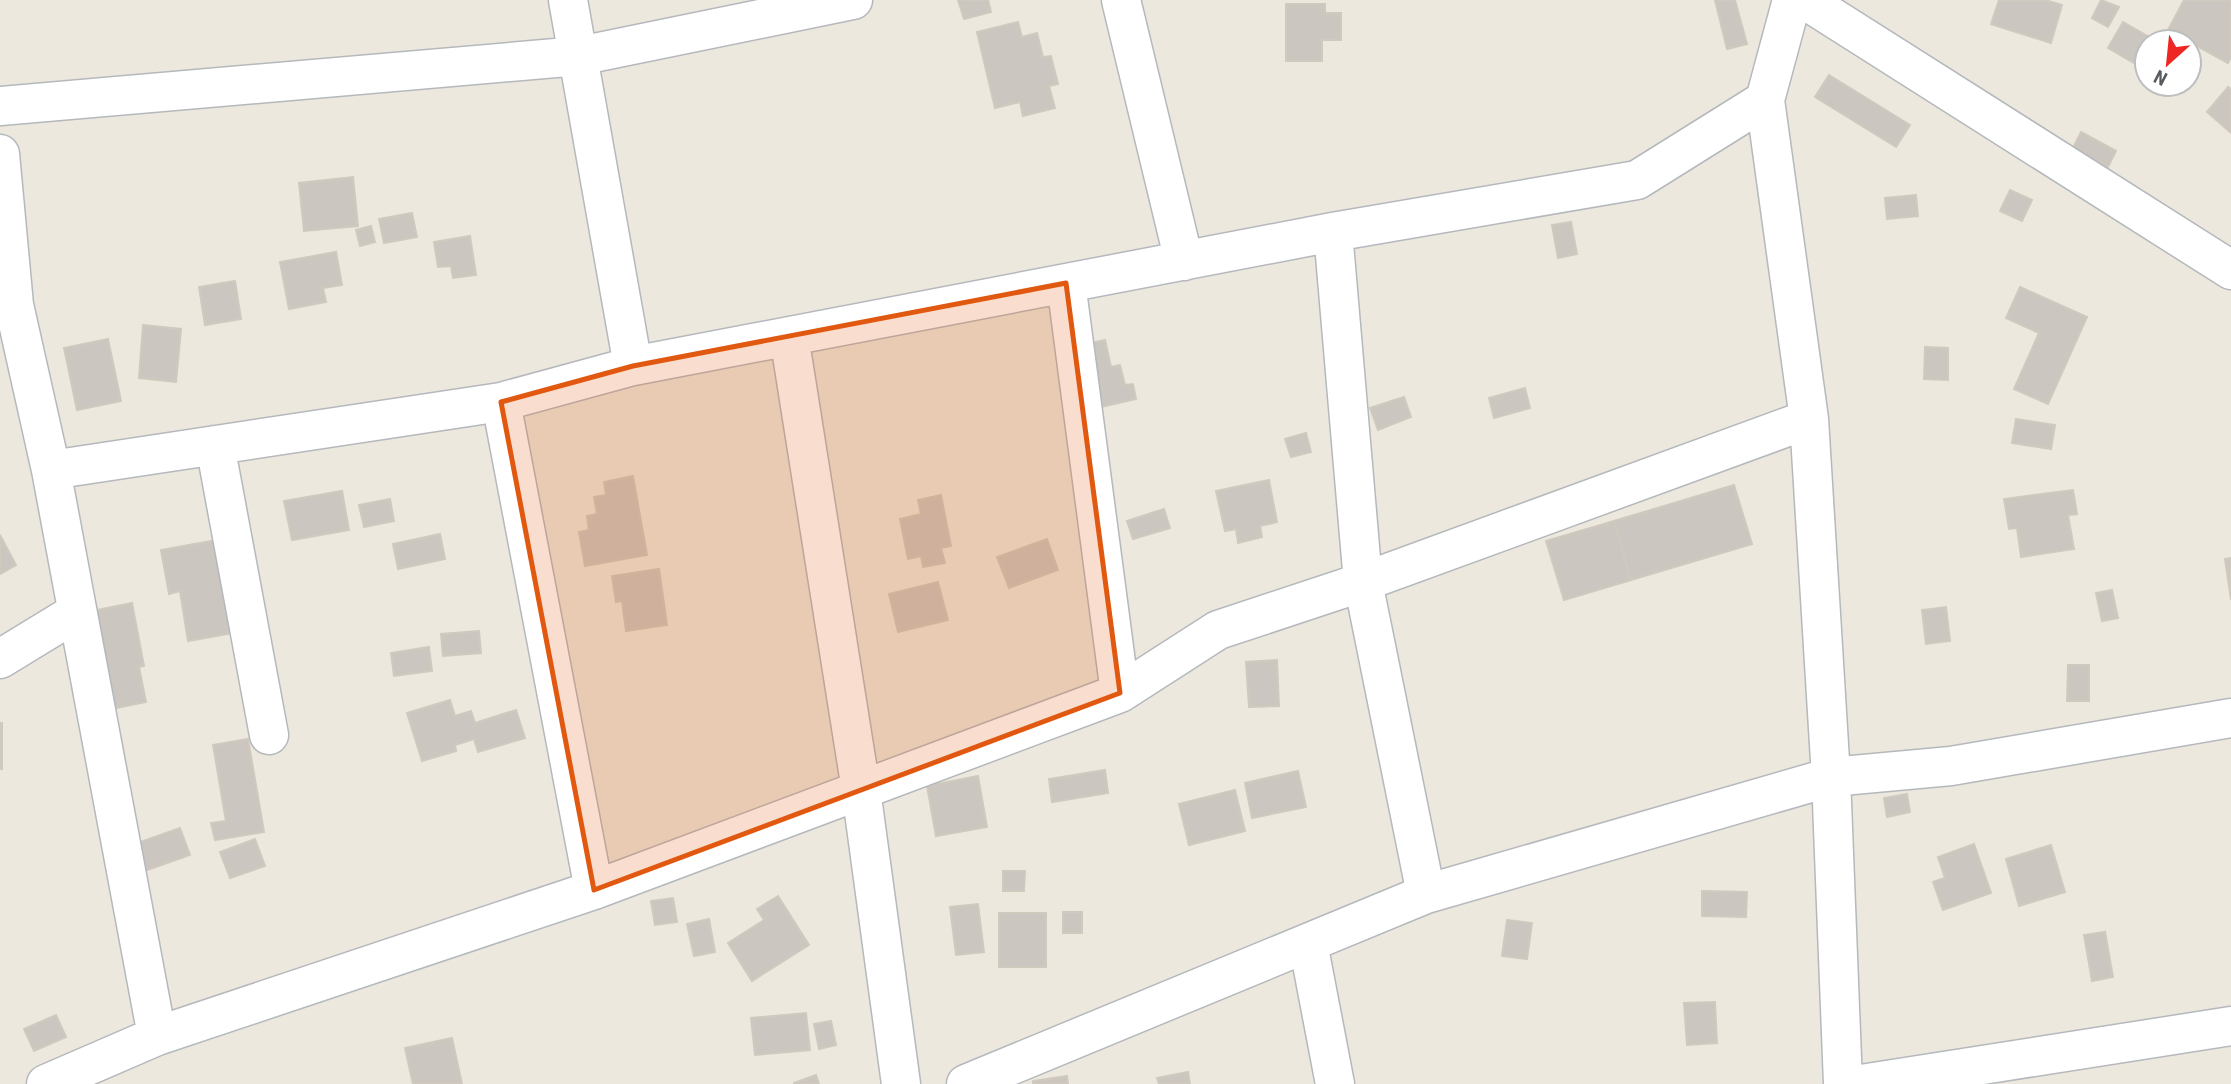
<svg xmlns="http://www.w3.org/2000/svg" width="2231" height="1084" font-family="'Roboto Condensed',sans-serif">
<rect width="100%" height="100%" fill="#ece8de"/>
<path fill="#cbc6c0" stroke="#d0c9bd" stroke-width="2" d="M958 0H988L991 12 964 19Z
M1715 0H1735L1747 44 1727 49Z
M1999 0H2045L2062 5 2051 43 1991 24Z
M2101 0 2119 7 2108 27 2092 18Z
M2184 0H2231V57L2228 63 2168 30Z
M1286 4H1325V13H1341V40H1322V61H1286Z
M1018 22 1022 37 1037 33 1043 57 1051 56 1058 84 1049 86 1055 108 1023 116 1020 102 995 108 977 32Z
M2123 22 2158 42H2147V64L2144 69 2108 48Z
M1829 75 1910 125 1896 147 1815 97Z
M2228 87 2231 89V133L2207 112Z
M2081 132 2116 151 2108 167 2073 148Z
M353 177 358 226 304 231 299 183Z
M2010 190 2032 200 2022 221 2000 211Z
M1916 195 1918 216 1887 219 1885 198Z
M412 213 417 237 384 243 379 219Z
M1571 222 1577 254 1558 258 1552 225Z
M371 226 375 242 360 246 356 230Z
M470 236 476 275 453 278 451 266 438 267 434 242Z
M336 252 342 285 323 288 326 302 289 309 280 262Z
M235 281 241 319 205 325 199 287Z
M2020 287 2087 317 2048 404 2014 389 2039 333 2006 318Z
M143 325 181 329 176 382 139 378Z
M108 339 121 401 77 410 64 348Z
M1105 340 1111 367 1120 365 1125 385 1133 384 1136 399 1088 410 1074 347Z
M1925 347 1948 348V380L1924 379Z
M1525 388 1530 408 1494 418 1489 398Z
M1404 397 1411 417 1378 430 1370 408Z
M2016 419 2055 425 2051 449 2012 443Z
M1306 433 1311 452 1291 457 1285 439Z
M633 476 647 555 585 566 579 532 589 530 587 516 597 514 594 497 606 495 604 482Z
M1269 480 1277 522 1260 526 1262 537 1238 543 1236 529 1225 531 1216 491Z
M1734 485 1752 544 1631 580 1614 521Z
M2073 490 2077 514 2068 515 2074 549 2021 557 2017 528 2009 529 2004 499Z
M342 491 349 530 292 540 284 501Z
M941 495 951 546 941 548 945 563 923 567 921 556 908 559 900 519 921 514 918 500Z
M390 499 394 521 364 527 359 505Z
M1164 509 1170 528 1133 539 1127 521Z
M1614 521 1631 580 1564 600 1546 541Z
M440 534 445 559 398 569 393 544Z
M0 535 16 565 0 574Z
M1047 539 1058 570 1009 588 997 557Z
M217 540 233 633 188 641 180 591 169 594 161 550Z
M2231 558V600L2225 559Z
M659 569 667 625 626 631 622 601 616 602 612 576Z
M938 582 948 620 898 632 889 594Z
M2112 590 2118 618 2102 621 2096 593Z
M132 603 144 666 139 667 146 702 106 710 87 612Z
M1946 607 1950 641 1926 644 1922 610Z
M479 631 481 653 443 656 441 634Z
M429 647 432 671 394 676 391 653Z
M1277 660 1279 706 1249 707 1246 662Z
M2068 665H2089V701H2067Z
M450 700 455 716 471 711 475 723 516 710 525 738 478 752 474 739 455 745 456 751 422 761 407 713Z
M0 723H2V769H0Z
M248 739 264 832 215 840 211 823 226 821 213 745Z
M1105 770 1108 793 1052 802 1049 779Z
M1298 771 1306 807 1252 818 1245 783Z
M978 776 987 827 936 836 927 786Z
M1235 790 1245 831 1189 845 1179 804Z
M1907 794 1910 812 1887 817 1884 798Z
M180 828 190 855 139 873 129 846Z
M255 839 265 866 230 878 220 852Z
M1974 844 1991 893 1943 910 1933 882 1945 878 1938 857Z
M2051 845 2065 892 2019 906 2006 859Z
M1003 871H1025L1024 891H1003Z
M1702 891 1747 892 1746 917 1702 916Z
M778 896 809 945 752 981 728 943 764 920 757 909Z
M673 898 677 922 655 925 651 901Z
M978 904 984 952 956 955 950 907Z
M1063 912H1082V933H1063Z
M999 913H1046V967H999Z
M709 919 715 952 694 956 687 924Z
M1507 920 1532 923 1527 959 1502 956Z
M2105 932 2113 977 2092 981 2084 935Z
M1715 1002 1717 1043 1687 1045 1684 1003Z
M806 1013 810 1050 755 1055 751 1018Z
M56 1015 66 1037 34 1051 24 1029Z
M831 1021 836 1045 819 1049 814 1024Z
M452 1038 462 1084H413L405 1048Z
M1188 1072 1190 1084H1159L1157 1078Z
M816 1075 819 1084H794V1083Z
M1067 1076 1068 1084H1033V1081Z"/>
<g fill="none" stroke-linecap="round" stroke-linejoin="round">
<defs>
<path id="minor" d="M568 0 633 366
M1121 0 1184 261
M1792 0 1765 100 1809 419 1831 777 1843 1084
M1805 0 2231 270
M0 106 579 56 853 0
M0 154 14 305 51 470 157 1036
M1333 232 1363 582 1426 894
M1066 283 1120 693
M789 336 861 790 901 1084
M501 402 594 890
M215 445 269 735
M51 470 501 402 633 366 1333 232 1637 180 1765 100
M0 659 77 612
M1308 943 1335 1084
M46 1084 157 1036 594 890 1120 693 1218 630 1363 582 1809 419
M966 1084 1426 894 1831 777 1951 766 2231 718
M1861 1084 2231 1026"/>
</defs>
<use href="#minor" stroke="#b5b8bc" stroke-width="41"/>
<use href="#minor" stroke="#fff" stroke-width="38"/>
</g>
<path fill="#e15910" fill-opacity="0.2" stroke="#e15910" stroke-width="5" stroke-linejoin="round" d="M1066 283 1120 693 594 890 501 402 633 366Z"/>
<g transform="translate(2168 63) rotate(207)"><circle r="33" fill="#ffffff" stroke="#bcbebf" stroke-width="2"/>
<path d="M0-5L12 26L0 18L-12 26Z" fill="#ed2723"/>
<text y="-10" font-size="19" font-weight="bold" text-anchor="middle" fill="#585c60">N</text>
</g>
</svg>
